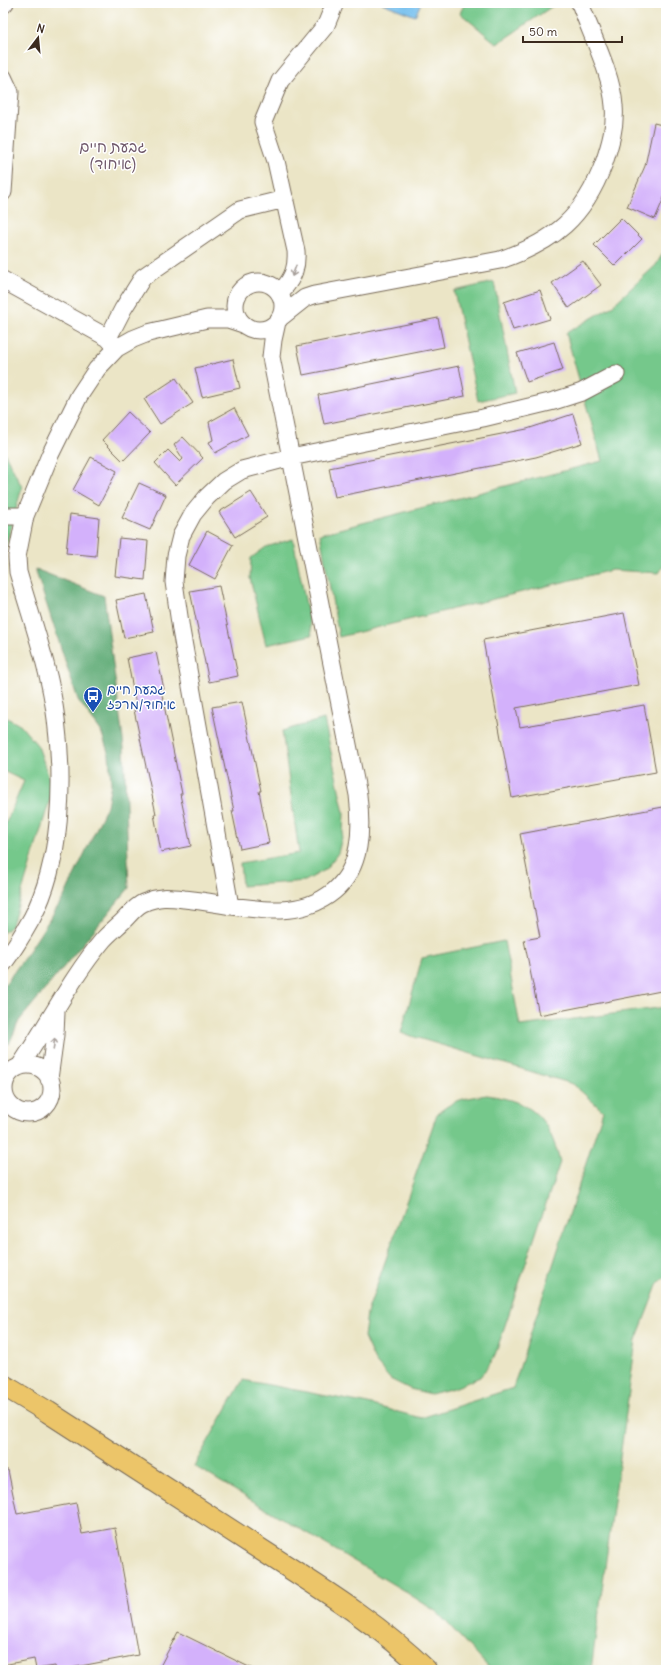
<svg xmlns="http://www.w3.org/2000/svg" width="669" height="1673" font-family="Delius,'Playpen Sans Hebrew',sans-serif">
<rect width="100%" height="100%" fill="#fff"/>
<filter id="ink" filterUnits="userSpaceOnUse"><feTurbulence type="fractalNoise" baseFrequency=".025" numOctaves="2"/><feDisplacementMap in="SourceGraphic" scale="8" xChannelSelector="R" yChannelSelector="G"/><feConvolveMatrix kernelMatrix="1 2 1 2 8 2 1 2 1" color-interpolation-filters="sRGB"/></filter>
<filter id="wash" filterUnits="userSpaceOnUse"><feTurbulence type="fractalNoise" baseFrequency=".012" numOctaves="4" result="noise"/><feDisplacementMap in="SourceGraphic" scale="16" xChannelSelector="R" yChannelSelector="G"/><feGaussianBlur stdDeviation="0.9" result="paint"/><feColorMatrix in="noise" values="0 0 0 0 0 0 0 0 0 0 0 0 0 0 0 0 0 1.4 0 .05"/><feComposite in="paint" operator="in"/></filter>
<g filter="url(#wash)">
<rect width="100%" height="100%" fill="#ebe5c6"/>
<path fill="#75c88b" stroke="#587954" d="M465 3H557L497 44 460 13Z
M666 248V562L659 573 612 570 339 637 320 534 602 461 566 333 611 307 656 265Z
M494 282 515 393 478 401 454 291Z
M3 450 22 487 3 557Z
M293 539 312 635 266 645 250 578 251 558 266 547Z
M3 716 20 725 38 746 53 789 12 925 3 933V830L24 781 3 771Z
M324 719 344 813 343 833 338 853 325 870 305 881 242 886 240 863 299 853 282 731Z
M504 941 520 1026 666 1007V1275L658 1283 636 1340 591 1670H491L437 1612 401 1589 194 1466 243 1380 364 1403 421 1418 513 1388 603 1111 573 1084 401 1033 422 958Z
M487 1095C533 1102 548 1116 560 1162L494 1358 480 1377 454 1388 431 1394 410 1389 390 1379 375 1361 364 1337 367 1313 437 1114C455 1099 464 1098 487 1095Z"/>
<path fill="#60ac77" stroke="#4e6b4a" d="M35 569 104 596 124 747 129 888 19 1021 9 1044 3 1042V987L27 954 64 897 107 806 111 783 109 755 101 731 78 700Z"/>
<path fill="#75bfee" stroke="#587486" d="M382 3H421L415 16Z"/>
<g id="blocks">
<path fill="#d3b1fb" d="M654 123 666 126V193L655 219 627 207 645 166Z
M621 218 642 239 615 266 594 245Z
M583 261 601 285 569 308 552 283Z
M540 290 550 319 513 330 504 302Z
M438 318 444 347 303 375 297 346Z
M554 342 563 370 527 382 517 353Z
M233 359 240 388 202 397 195 368Z
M459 366 465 396 324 424 318 395Z
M176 378 193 403 160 424 144 399Z
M234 408 248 435 215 453 209 442 213 440 209 422Z
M128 412 150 433 123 461 102 440Z
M573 414 582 443 536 457 335 497 329 468 527 429Z
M183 437 203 458 175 485 155 463 168 450 180 462 183 459 174 445Z
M91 457 117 471 99 505 73 490Z
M139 483 166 495 150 530 122 518Z
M251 492 267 517 235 537 219 512Z
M70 514 99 518 96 556 66 553Z
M207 531 233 545 215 579 189 565Z
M119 538 148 541 145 580 115 576Z
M219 586 238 676 209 682 190 591Z
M146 594 154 632 124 638 116 600Z
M624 613 639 685 516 708 520 727 644 705 656 772 512 798 483 640Z
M156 652 164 689 161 690 182 794H180L191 846 161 852 154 814H156L134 710H137L127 658Z
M242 702 261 791H259L269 843 240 849 232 811H234L212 707Z
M663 807 666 825V990L539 1015 524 940 540 937 520 834Z
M3 1470H8L17 1514 76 1503 82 1534 115 1528 138 1655 60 1670H56L55 1666 36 1669 34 1659 3 1665Z
M178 1632 255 1670H158Z"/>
</g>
</g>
<g filter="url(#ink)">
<use href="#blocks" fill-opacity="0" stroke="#796b59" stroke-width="1"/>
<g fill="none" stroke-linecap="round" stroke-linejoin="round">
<defs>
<path id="minor" d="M3 5 5 3
M3 77 10 92 3 192
M3 280 108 338 116 347
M235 306a24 24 0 1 1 48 0a24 24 0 1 1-48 0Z
M283 289C294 277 297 266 296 251L276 161 263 122 280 81 326 25 335 3
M281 317 305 298 314 295 500 260C554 242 584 217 604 163 610 145 616 125 614 106 612 74 591 34 580 3
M108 338 123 309 143 277 240 210 285 199
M3 516H25
M230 906 181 630 174 582 176 556 181 536 193 514 207 497 224 481 242 470 291 457 483 418 554 401 582 392 616 374
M3 964C14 949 23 934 32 918 62 861 64 782 56 719 50 669 32 621 18 572L17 557 25 516 50 455 79 396 97 369 117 348 133 339 148 333 207 319H228L243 324
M4 1089a24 24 0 1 1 48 0a24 24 0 1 1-48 0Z
M20 1066C48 1025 71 978 103 940 109 933 117 927 123 921 129 915 136 906 143 903 159 896 168 897 184 899 233 903 292 926 334 891 362 867 362 829 358 795L271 357 273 340 277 322
M49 1079 55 1035 56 1012"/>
<path id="major" d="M3 1385 48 1412C119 1458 189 1503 260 1549 317 1586 377 1622 426 1670"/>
</defs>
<use href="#minor" stroke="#796b59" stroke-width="19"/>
<use href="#major" stroke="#796b59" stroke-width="23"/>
<use href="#minor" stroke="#fff" stroke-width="17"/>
<use href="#major" stroke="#ecc569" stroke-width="21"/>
</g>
<defs><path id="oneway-shaft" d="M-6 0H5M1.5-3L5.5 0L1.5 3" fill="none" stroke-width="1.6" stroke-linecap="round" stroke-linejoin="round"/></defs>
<g stroke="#a79f9a">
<use href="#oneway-shaft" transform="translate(294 271) rotate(110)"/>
<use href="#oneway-shaft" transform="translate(54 1044) rotate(-83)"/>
</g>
</g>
<defs>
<symbol id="bus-pin" viewBox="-11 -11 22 30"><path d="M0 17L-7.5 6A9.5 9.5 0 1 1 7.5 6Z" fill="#1a4fb4" stroke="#fff"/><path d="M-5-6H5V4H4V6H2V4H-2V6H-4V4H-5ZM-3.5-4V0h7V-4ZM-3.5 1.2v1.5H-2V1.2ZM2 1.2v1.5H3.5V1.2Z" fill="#fff"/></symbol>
</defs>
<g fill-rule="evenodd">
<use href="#bus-pin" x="82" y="685" width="22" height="30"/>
</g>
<g text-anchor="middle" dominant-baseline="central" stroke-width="3" stroke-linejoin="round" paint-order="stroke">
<g font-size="13" fill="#164399" stroke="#fff" text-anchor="start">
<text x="107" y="689">גבעת חיים<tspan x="107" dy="15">איחוד/מרכז</tspan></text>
</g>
<g font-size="15" fill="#70596b" stroke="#fff">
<text x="113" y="146">גבעת חיים<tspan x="113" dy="17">(איחוד)</tspan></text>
</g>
</g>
<rect width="669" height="1673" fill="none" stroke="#fff" stroke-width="16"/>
<g transform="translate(38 38) rotate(16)" stroke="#ffffff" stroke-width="3" paint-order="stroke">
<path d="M0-3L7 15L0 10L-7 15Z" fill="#3b2a1e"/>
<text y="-6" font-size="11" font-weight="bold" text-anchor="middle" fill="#3b2a1e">N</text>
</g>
<path d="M523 36v6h99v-6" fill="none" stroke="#3b2a1e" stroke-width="2"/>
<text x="529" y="36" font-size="12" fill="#3b2a1e" stroke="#ffffff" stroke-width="3" paint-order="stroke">50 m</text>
</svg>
